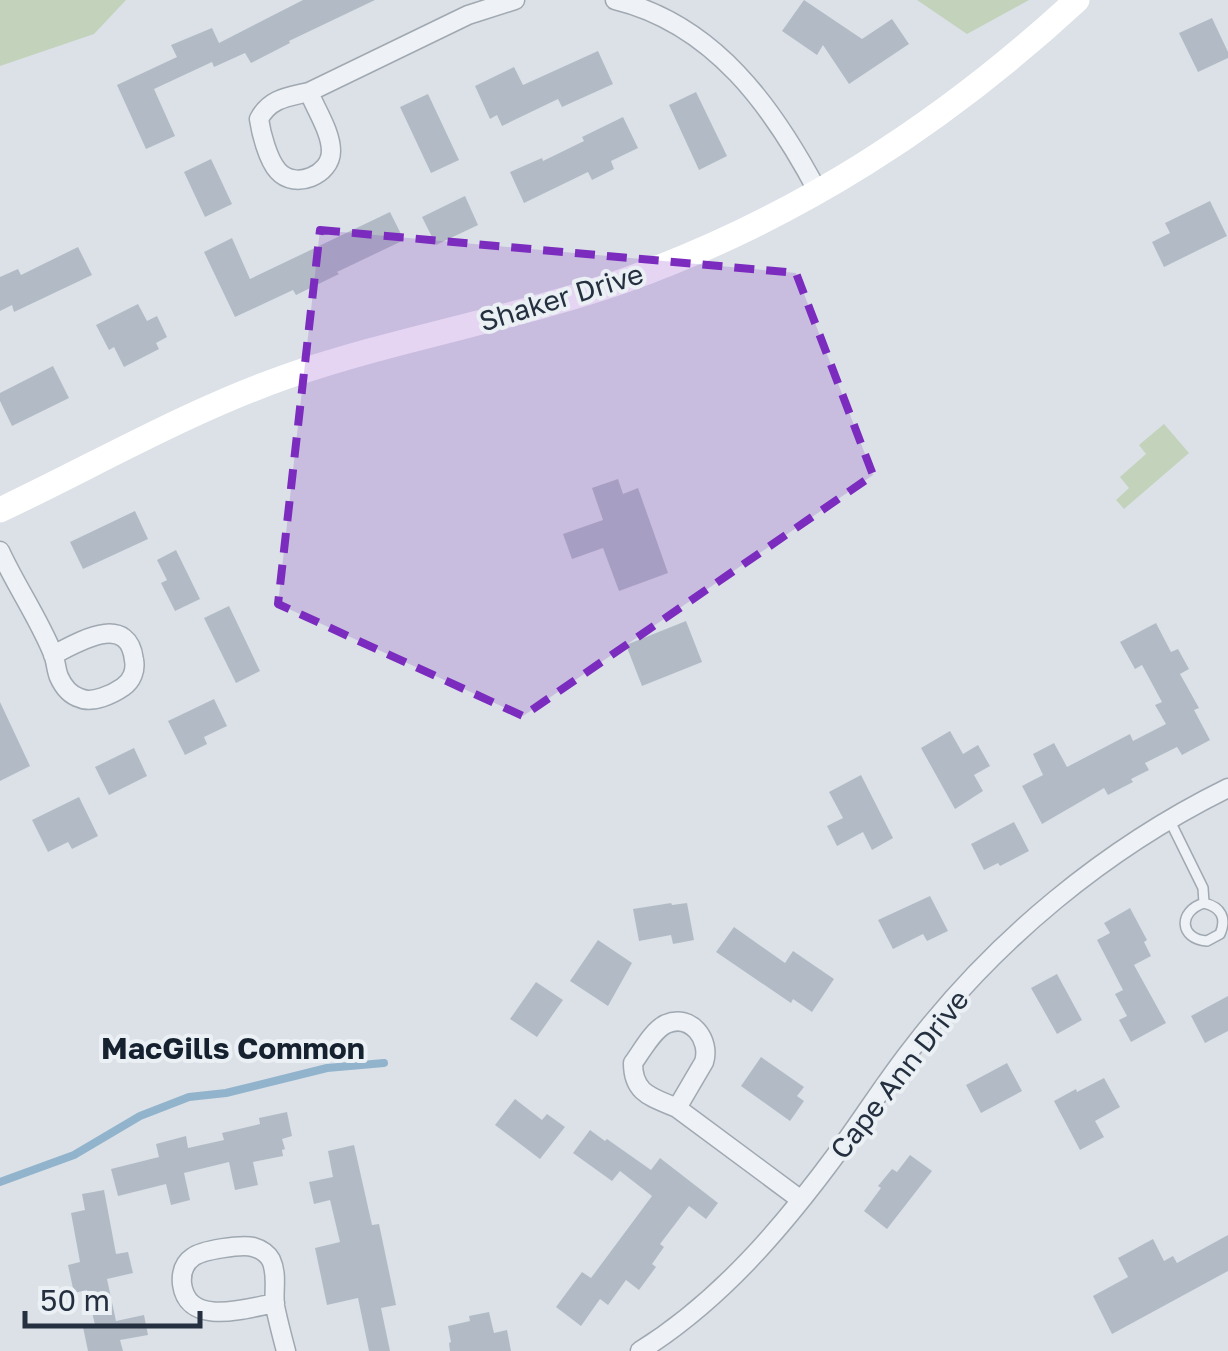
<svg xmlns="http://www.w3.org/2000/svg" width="1228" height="1351" font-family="'Golos Text',sans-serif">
<rect width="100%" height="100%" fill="#dbe1e7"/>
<path fill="#c3d2bb" d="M0 0H126L94 34 0 66Z
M917 0H1029L967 34Z
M1164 424 1189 453 1124 509 1116 500 1129 488 1120 477 1146 454 1139 445Z"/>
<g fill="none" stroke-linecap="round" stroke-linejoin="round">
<path stroke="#92b3cc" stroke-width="8" d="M0 1182 74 1155 140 1116 189 1097 226 1093 327 1068 384 1063"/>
</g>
<path fill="#b2bbc5" d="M303 0H375L289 41 290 43 251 63 245 53 214 67 212 62 154 89 175 136 146 149 117 85 177 57 171 45 212 28 219 43Z
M804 0 862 39 892 19 909 44 849 84 823 45 817 55 782 31Z
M1212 18 1228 52V58L1198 72 1179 33Z
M598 51 613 84 562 107 558 99 502 126 497 115 490 119 475 86 514 67 523 85Z
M696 92 727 156 699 170 669 105Z
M428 94 459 160 431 173 400 107Z
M623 117 638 148 611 161 614 169 592 180 588 172 524 203 510 172 542 158 543 161 584 141 582 137Z
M211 159 232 204 205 217 184 172Z
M465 196 478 225 436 245 422 217Z
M1210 201 1227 236 1164 267 1152 242 1170 233 1165 223Z
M390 212 404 240 337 272 339 274 296 295 293 290 235 317 204 252 232 238 250 279Z
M78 247 92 275 14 312 12 305 0 311V277L18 269 21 275Z
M138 304 147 321 157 316 167 337 156 343 159 349 124 367 114 347 109 350 96 325Z
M53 366 69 398 12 426 0 401V393Z
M618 479 623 494 638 488 668 573 619 591 603 548 572 559 563 534 603 520 592 488Z
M135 511 148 539 83 569 70 542Z
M176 550 200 599 175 611 161 583 167 580 157 560Z
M229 606 260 671 236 683 204 618Z
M686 621 702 662 642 686 626 645Z
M1156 623 1171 652 1178 649 1189 669 1180 674 1199 708 1194 710 1210 740 1182 755 1177 747 1145 763 1149 770 1131 779 1133 782 1108 795 1104 788 1042 824 1022 786 1043 775 1033 754 1054 743 1067 767 1130 734 1133 741 1166 724 1155 705 1162 702 1142 665 1135 669 1120 642Z
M214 699 227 726 204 737 207 744 185 755 168 721Z
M0 702 30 766 0 781Z
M950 731 963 754 978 745 990 766 974 775 983 791 955 809 921 748Z
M134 748 147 776 109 795 95 767Z
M861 775 893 838 872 850 863 832 837 846 827 826 843 818 829 792Z
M79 797 98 836 72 849 68 842 48 852 32 820Z
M1014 822 1029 851 1000 866 998 863 984 870 971 844Z
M930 896 948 931 927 941 923 934 893 949 878 920Z
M671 903 672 905 687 903 694 940 673 944 671 935 639 941 633 909Z
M1130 908 1147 940 1144 942 1151 956 1134 965 1166 1023 1131 1042 1119 1020 1127 1016 1115 994 1123 990 1097 940 1110 933 1104 923Z
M734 927 785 963 793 951 834 979 812 1012 793 999 791 1003 716 952Z
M598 940 632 963 608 1006 570 981Z
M1057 974 1082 1020 1057 1034 1031 988Z
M536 982 563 1000 537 1037 510 1019Z
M1228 996V1031L1205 1043 1191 1016Z
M761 1057 804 1087 797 1096 804 1101 790 1121 741 1086Z
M1007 1063 1022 1091 981 1113 966 1085Z
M1104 1078 1120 1107 1095 1121 1104 1137 1080 1150 1054 1101 1076 1089 1077 1092Z
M515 1099 542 1120 547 1114 565 1127 540 1159 495 1125Z
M287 1112 292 1136 282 1139 285 1149 282 1150 283 1156 253 1162 258 1185 235 1190 229 1162 184 1173 190 1200 171 1205 166 1184 118 1196 111 1169 159 1157 156 1144 186 1136 188 1148 224 1140 222 1133 260 1124 259 1118Z
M590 1130 605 1141 607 1139 651 1170 660 1158 718 1203 706 1219 689 1206 660 1244 664 1247 652 1264 656 1267 639 1290 626 1280 608 1305 600 1299 581 1326 556 1307 582 1272 591 1278 652 1196 620 1171 612 1181 573 1153Z
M354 1145 372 1225 379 1224 396 1305 381 1308 390 1351H369L358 1298 327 1305 315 1248 340 1242 330 1200 314 1204 309 1182 333 1177 328 1151Z
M910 1155 932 1171 887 1229 864 1211 881 1188 878 1186 892 1169 897 1172Z
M104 1190 116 1254 128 1252 133 1273 107 1279 116 1321 144 1315 148 1335 120 1340 123 1351H88L83 1327 95 1325 87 1290 74 1293 68 1265 80 1262 71 1213 85 1210 82 1194Z
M1228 1235V1271L1112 1334 1093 1296 1128 1277 1118 1258 1153 1239 1164 1261 1173 1256 1177 1263Z
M489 1312 494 1333 507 1330 511 1351H450L449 1343 451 1342 448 1326 470 1321 469 1316Z"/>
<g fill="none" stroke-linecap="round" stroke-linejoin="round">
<defs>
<path id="lane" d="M1169 819 1203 888 1204 903C1178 911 1179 939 1207 941L1220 934C1227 918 1221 907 1204 903"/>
<path id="street" d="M615 0C714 24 773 107 818 192
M309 92C316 110 331 132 331 151 331 175 295 190 278 171 268 160 261 133 259 119 270 98 288 97 309 92L468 15 515 0
M0 551C16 586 39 619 53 654 56 661 56 670 59 677 63 686 70 695 80 698 92 704 113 694 123 687 132 681 136 670 134 660 128 611 77 643 53 655
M677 1108C652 1097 633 1094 633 1063 642 1051 652 1031 666 1024 691 1013 711 1040 704 1062L677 1108 801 1200
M275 1303C247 1308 188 1328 182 1284 181 1273 184 1263 193 1257 202 1250 242 1244 253 1247 260 1249 267 1253 271 1260 278 1275 273 1291 275 1306 278 1321 282 1336 286 1351
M640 1351C720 1301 782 1228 838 1152 863 1118 886 1081 913 1047 996 939 1106 848 1228 788"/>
</defs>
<use href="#lane" stroke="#a0a8b1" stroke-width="12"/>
<use href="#street" stroke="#a0a8b1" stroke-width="21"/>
<use href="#lane" stroke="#eef1f5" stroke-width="9"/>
<use href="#street" stroke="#eef1f5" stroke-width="18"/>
<path stroke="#fff" stroke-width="25" d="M0 510C95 465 188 411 288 376 398 338 514 319 623 281 796 219 943 124 1077 0"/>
</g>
<path fill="#7b2cbf" fill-opacity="0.2" stroke="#7b2cbf" stroke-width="8" stroke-dasharray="20 12" stroke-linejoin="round" d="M320 230 796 273 873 475 523 716 278 604Z"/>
<g text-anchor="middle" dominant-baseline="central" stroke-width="8" stroke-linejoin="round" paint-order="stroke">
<g font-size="28" fill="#24303f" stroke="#ebf0f5">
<text transform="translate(561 297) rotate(-17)">Shaker Drive</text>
<text transform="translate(899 1074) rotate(-52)">Cape Ann Drive</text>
</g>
<g font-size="30" font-weight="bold" fill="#16212f" stroke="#ebf0f5">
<text x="233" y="1048">MacGills Common</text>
</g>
</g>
<path d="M25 1311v15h175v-15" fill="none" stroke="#24303f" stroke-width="5"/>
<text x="40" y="1311" font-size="30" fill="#24303f" stroke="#ebf0f5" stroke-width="8" paint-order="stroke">50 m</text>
</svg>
